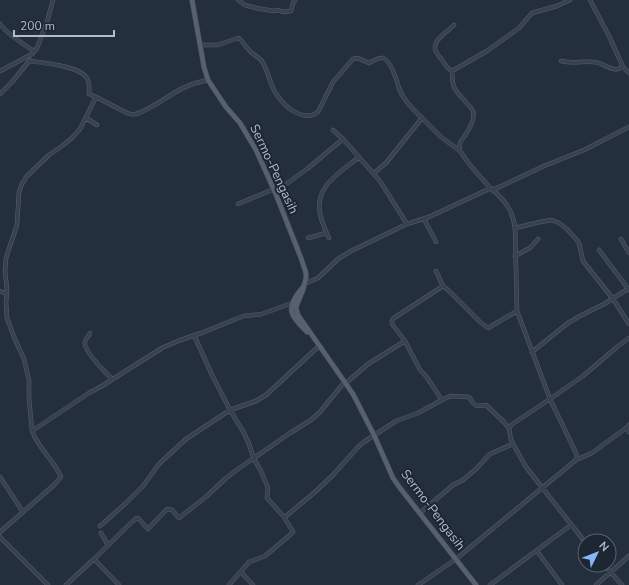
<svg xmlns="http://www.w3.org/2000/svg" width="629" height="585" font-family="'Nunito Sans',sans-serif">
<rect width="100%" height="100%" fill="#242f3e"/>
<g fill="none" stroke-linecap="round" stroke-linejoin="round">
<defs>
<path id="minor" d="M238 0 245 5 256 8 273 11 278 10 283 12 291 11 293 3 295 0
M590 0 609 36 623 67 629 73
M0 24C8 35 23 44 34 51
M454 25C448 31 434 39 435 49 436 53 439 56 442 60 445 64 447 69 452 71L487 51 519 28 532 13 557 6 570 0
M200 45H218L238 38 240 39C244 43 247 49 252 53 256 56 261 59 263 63 269 73 270 85 277 95 285 107 304 123 318 112L333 82 353 59 358 58 369 63C373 61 379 57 383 58 391 61 397 81 399 88 403 100 413 109 422 118
M30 61C45 63 79 66 87 78 90 83 89 89 89 94L96 97
M561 61C573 64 581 61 593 62 601 62 607 68 614 69 617 70 620 68 623 67
M0 71 32 54 37 48 47 22 53 0
M452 71C452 87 454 90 465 101 467 104 471 107 473 111 475 118 470 128 466 134 462 140 458 143 460 150
M0 94 12 82 30 60
M86 118 97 125
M333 130 343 139
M374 173 386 163 422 118 441 137 460 151 470 165 492 190
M275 192 307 169 343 139 380 181 407 224
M238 204 274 189
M424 219 436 242
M515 228 540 222 552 220 559 223 567 229 576 239 579 243 583 261 613 299 629 324
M308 238 326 233
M329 238C326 232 324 227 322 221 310 189 338 174 359 157
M621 239 629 253
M599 250 629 290
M515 256 530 248 538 239
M436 271 443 286
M304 284 318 278 338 259 351 251 407 224 429 217 491 188
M0 291 7 294
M90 333C89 336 85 339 85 342 83 350 106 373 112 379
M194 335 212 375 230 410 244 433 249 444 254 459 261 471 268 488 267 498 285 518
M532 352 568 323 580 316 604 304 628 289
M442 400 450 396 469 397 473 403 477 406 486 405 504 422 509 429
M629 425 626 428 629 432
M32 431 29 398V380L24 359 14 337 7 318 6 302 7 289 5 271 6 258 17 225 19 192 22 184 27 176 49 155 62 146 72 138 80 129 96 97 127 113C130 114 132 115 136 114 152 109 166 97 181 89 189 85 198 82 208 80
M576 460 592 453 626 428
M0 477 23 512
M420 513 453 485 463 480 476 469 490 454 513 444
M100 526 126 503 143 486 159 464 186 439 230 410 256 401 266 395 319 346
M0 532 54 485 61 477C54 460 38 448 32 431L89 393 102 386 162 348 178 341 204 332 236 319 244 316 262 314 292 303
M101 533 108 545
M0 537 48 585
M585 542 526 467 511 440 509 429 511 425 550 399 517 311 515 228C513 211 506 202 493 190L544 166 584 150 629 127
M537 551 562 585
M94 559 135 519 137 518 139 519 148 529 167 509 172 510 179 518 207 496 225 479 238 469 290 433 303 425 311 420 320 412 342 385 346 383 368 364 405 341 392 324V320L394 318 443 286 448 290 480 322 488 328 517 311
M604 565 622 585
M241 572 253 585
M66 585 94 559 119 585
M229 585 249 562 265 556 290 535 293 532C291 526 285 522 285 517L315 492 333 475 358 447 364 442 396 421 418 413 442 400 426 376 420 370 405 341
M418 585 456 559 542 488 576 460 577 457 576 453 550 399 583 376 617 347 629 338
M490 585 571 525
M596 585 629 556"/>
<path id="major" d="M192 0 204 67 208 80 226 107 240 123 256 150 275 192 301 258 306 273V278L303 290 296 307 298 315 353 394 374 435 393 478 400 488 476 585
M303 287C286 308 288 313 307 332"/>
</defs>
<use href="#minor" stroke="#565f6c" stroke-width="4.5"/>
<use href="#major" stroke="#414a57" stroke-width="5.5"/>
<use href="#minor" stroke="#38414e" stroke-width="3.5"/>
<use href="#major" stroke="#56606e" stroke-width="4.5"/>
</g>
<g text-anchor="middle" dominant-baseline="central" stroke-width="4" stroke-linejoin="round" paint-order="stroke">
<g font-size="13" fill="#b4bcc9" stroke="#1d2633">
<text transform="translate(274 169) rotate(65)">Sermo-Pengasih</text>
<text transform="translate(433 510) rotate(53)">Sermo-Pengasih</text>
</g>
</g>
<g transform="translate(597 553) rotate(47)"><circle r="19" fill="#1d2633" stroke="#59626f"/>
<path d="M0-3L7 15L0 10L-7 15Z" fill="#8ab4f8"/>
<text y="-6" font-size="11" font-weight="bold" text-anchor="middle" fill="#b4bcc9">N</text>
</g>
<path d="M14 30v6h100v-6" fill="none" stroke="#b4bcc9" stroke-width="2"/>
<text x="20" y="30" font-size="12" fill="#b4bcc9" stroke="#1d2633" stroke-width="3" paint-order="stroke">200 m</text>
</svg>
